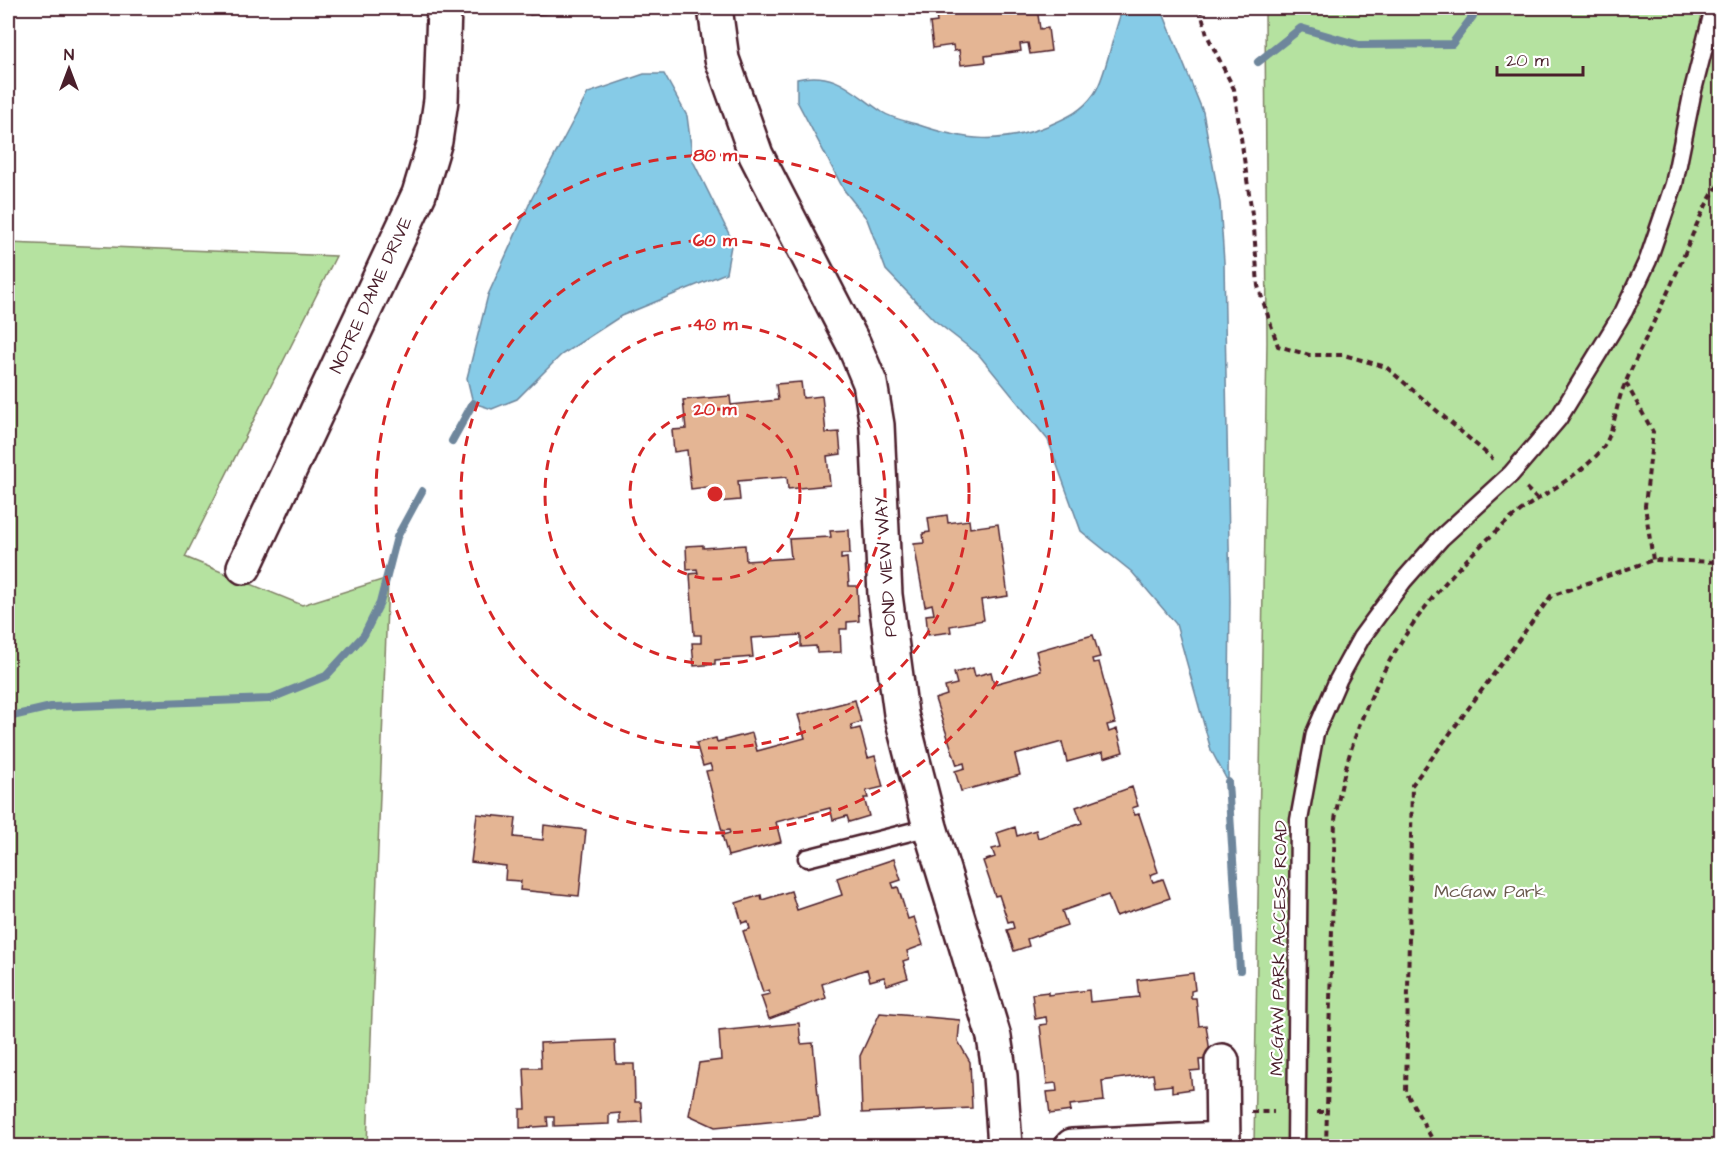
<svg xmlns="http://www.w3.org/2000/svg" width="1728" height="1154" font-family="'Architects Daughter',sans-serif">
<rect width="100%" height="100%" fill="#fff"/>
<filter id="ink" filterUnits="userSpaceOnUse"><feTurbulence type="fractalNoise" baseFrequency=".0167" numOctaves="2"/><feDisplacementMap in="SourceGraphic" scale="12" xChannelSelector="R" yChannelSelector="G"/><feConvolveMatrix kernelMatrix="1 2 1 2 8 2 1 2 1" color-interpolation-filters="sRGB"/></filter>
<g filter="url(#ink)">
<path fill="#b5e2a0" stroke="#808066" stroke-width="1.5" d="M1265 8H1720V1146H1254L1267 342Z
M8 243 336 256 185 557 302 605 388 578 367 1146H8Z"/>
<path fill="#86cbe7" stroke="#6e869c" stroke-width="1.5" d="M1123 8H1161L1203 112 1220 203 1224 262 1230 601 1228 782 1211 750 1176 624 1132 572 1081 531 1048 440 979 355 934 320 886 270 867 219 844 190 797 101V79C836 70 852 92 882 112 891 118 905 121 916 124 965 141 1001 145 1050 125 1068 117 1082 111 1094 94 1105 79 1114 29 1123 8Z
M644 74H664L687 116 693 161 732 240 726 273 621 316 561 355 517 399 492 409 473 403 467 378 488 295 532 198 588 93Z"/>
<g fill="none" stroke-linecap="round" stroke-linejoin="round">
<path stroke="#6e869c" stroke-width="8" d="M1258 62 1301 28 1359 45 1452 44 1473 16 1472 8
M452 441 473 403
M8 717 51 707 269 699 326 676 364 635 380 603 397 537 422 491
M1228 782 1240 970"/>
</g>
<path fill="#e4b594" stroke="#4a1f2b" stroke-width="1.5" d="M529 8H592V10L530 15Z
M935 8H1037L1040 29 1048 28 1051 51 1030 54 1028 43 1020 44 1021 51 985 56 986 62 961 65 959 50 954 51 953 45 933 48 930 23 937 22Z
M801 382 803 398 822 396 826 433 839 432 841 454 827 456 830 485 788 489 787 477 738 481 740 500 717 502 715 486 691 489 687 450 674 452 672 430 686 429 683 400 730 396 731 405 778 400 776 384Z
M947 515 948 523 969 520 970 528 998 524 1008 596 981 600 984 620 950 626 951 632 928 635 926 615 934 614 932 604 925 606 914 544 924 543 923 533 930 532 928 518Z
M849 530 850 554H841V559L847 558 849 586H857L859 621 847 622V629H840L841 652 817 653 816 646 801 647V635L751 638 753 657 715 660V664L694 666 692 643H701V635H694L690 574 698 573 697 569 687 570 686 546 703 545V548L745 545 746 561 791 558 789 539 831 537 830 531Z
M1093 635 1100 657 1092 659 1093 663 1099 662 1115 723 1107 725 1109 732 1117 729 1123 752 1104 758 1103 752 1067 762 1062 742 1015 755 1020 775 961 791 955 771 965 768 964 763 957 765 935 699 947 695 945 687 957 684 954 673 973 668 975 676 991 672 994 684 1041 671 1036 651Z
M855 700 861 722 851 725 852 730 860 728 868 758 875 756 883 787 866 791 868 798H864L869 816 849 822 847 816 833 820 830 808 776 822 781 842 728 856 722 835 730 833 729 830 722 831 706 771 712 770 710 764 703 766 696 743 716 738 717 742 752 733 757 751 805 738 798 715Z
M1132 787 1138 806 1132 808 1135 815 1139 814 1158 872 1150 875 1153 882 1163 879 1170 898 1116 916 1108 895 1062 911 1067 925 1027 939 1029 946 1014 951 1007 930 1014 928 1012 921 1008 922 999 895 995 896 983 861 995 857 992 849 1001 847 997 833 1015 827 1017 836 1036 830 1038 838 1082 823 1076 807Z
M477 814 516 818 514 837 543 840 544 825 586 830 579 896 520 890 521 881 505 880 506 866 471 862Z
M894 859 901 880 892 883 894 888 898 887 908 919 914 917 923 945 907 951 909 959 903 961 908 978 887 985 884 977 870 981 867 969 822 984 826 998 769 1019 761 996 770 994 769 990 763 992 743 931 750 929 748 921 742 923 736 903 761 895 762 900 791 891 797 910 842 895 837 878Z
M1193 973 1195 990 1191 991V998H1196L1199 1026 1206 1025 1211 1059 1199 1060 1200 1070 1190 1071 1192 1089 1172 1092V1085L1155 1087 1153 1074 1102 1081 1104 1101 1070 1105 1071 1111 1050 1114 1047 1092 1057 1091 1056 1083 1047 1084 1040 1025 1047 1024 1046 1017 1035 1019 1032 994 1048 992V995L1089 990 1090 1002 1139 997 1137 980Z
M880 1013 960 1020 958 1041 970 1062 972 1108 862 1113 860 1056Z
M799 1023 801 1044 813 1043 820 1117 715 1127 689 1115 699 1063 721 1060 719 1031Z
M615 1040 616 1064H634L635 1102H641L642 1122 620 1123V1113L609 1114V1124L554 1126V1117H547L548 1126 520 1128V1109H526L524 1068H541L540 1043Z"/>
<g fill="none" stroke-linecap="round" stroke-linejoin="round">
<defs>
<path id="service" d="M807 858 930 827
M1296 1146 1299 820 1315 733 1338 680 1361 638 1403 581 1441 538 1511 474 1558 419 1624 311 1648 260 1674 184 1693 90 1714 8"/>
<path id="minor" d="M715 8 722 59 756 155 854 345 870 383 877 425 885 595 901 714 930 827 994 1037 1000 1076 1005 1146
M244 567 419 194 435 141 441 100 444 8
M1222 1061 1223 1146
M1072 1146 1223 1139"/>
</defs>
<use href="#service" stroke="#4a1f2b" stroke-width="21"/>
<use href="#minor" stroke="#4a1f2b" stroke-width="38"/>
<path stroke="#4a1f2b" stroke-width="4" stroke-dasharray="6 4.5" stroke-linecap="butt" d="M1200 8 1207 35 1234 89 1254 228 1258 286 1278 346 1309 355H1344L1386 367 1493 459
M1626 383 1653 432 1645 506 1653 560
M1526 488 1536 498
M1251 1112H1274
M1317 1112H1326
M1326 1146 1335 820C1354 694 1417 597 1514 516 1541 494 1589 472 1606 443 1614 428 1616 407 1622 391 1638 352 1658 315 1675 276 1690 244 1699 211 1720 183
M1436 1146 1406 1092 1412 785 1551 596 1653 560 1720 562"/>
<use href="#service" stroke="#fff" stroke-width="16"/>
<use href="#minor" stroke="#fff" stroke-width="33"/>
</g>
</g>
<g fill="none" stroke="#d62828" stroke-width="3" stroke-dasharray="10 8">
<circle cx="715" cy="494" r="85"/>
<circle cx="715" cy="494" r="170"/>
<circle cx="715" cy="494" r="254"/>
<circle cx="715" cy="494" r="339"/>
</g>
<g text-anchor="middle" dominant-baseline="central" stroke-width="4.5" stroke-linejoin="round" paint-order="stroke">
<g font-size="18" fill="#4a1f2b" stroke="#fff">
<text transform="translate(371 295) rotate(-65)">NOTRE DAME DRIVE</text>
<text transform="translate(886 567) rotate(-94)">POND VIEW WAY</text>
<text transform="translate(1279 948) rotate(-89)">MCGAW PARK ACCESS ROAD</text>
</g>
<g font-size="18" fill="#6a5a4e" stroke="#fff">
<text x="1490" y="891">McGaw Park</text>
</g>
</g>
<circle cx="715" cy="494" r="9" fill="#d62828" stroke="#fff" stroke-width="3"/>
<g font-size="18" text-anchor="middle" font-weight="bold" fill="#d62828" stroke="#fff" stroke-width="4.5" stroke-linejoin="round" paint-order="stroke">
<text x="715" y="161">80 m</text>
<text x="715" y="246">60 m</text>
<text x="715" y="330">40 m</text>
<text x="715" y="415">20 m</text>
</g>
<rect width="1728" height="1154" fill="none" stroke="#fff" stroke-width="30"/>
<rect x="15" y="15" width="1698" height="1124" fill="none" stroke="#4a1f2b" stroke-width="2" filter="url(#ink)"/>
<g transform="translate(69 69)" stroke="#ffffff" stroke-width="4.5" paint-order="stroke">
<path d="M0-4.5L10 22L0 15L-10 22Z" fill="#4a1f2b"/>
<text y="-9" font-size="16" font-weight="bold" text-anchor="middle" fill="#4a1f2b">N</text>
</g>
<path d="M1497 66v9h86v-9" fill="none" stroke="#4a1f2b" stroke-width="3"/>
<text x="1506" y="66" font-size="18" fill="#4a1f2b" stroke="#ffffff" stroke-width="4.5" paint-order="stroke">20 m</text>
</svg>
